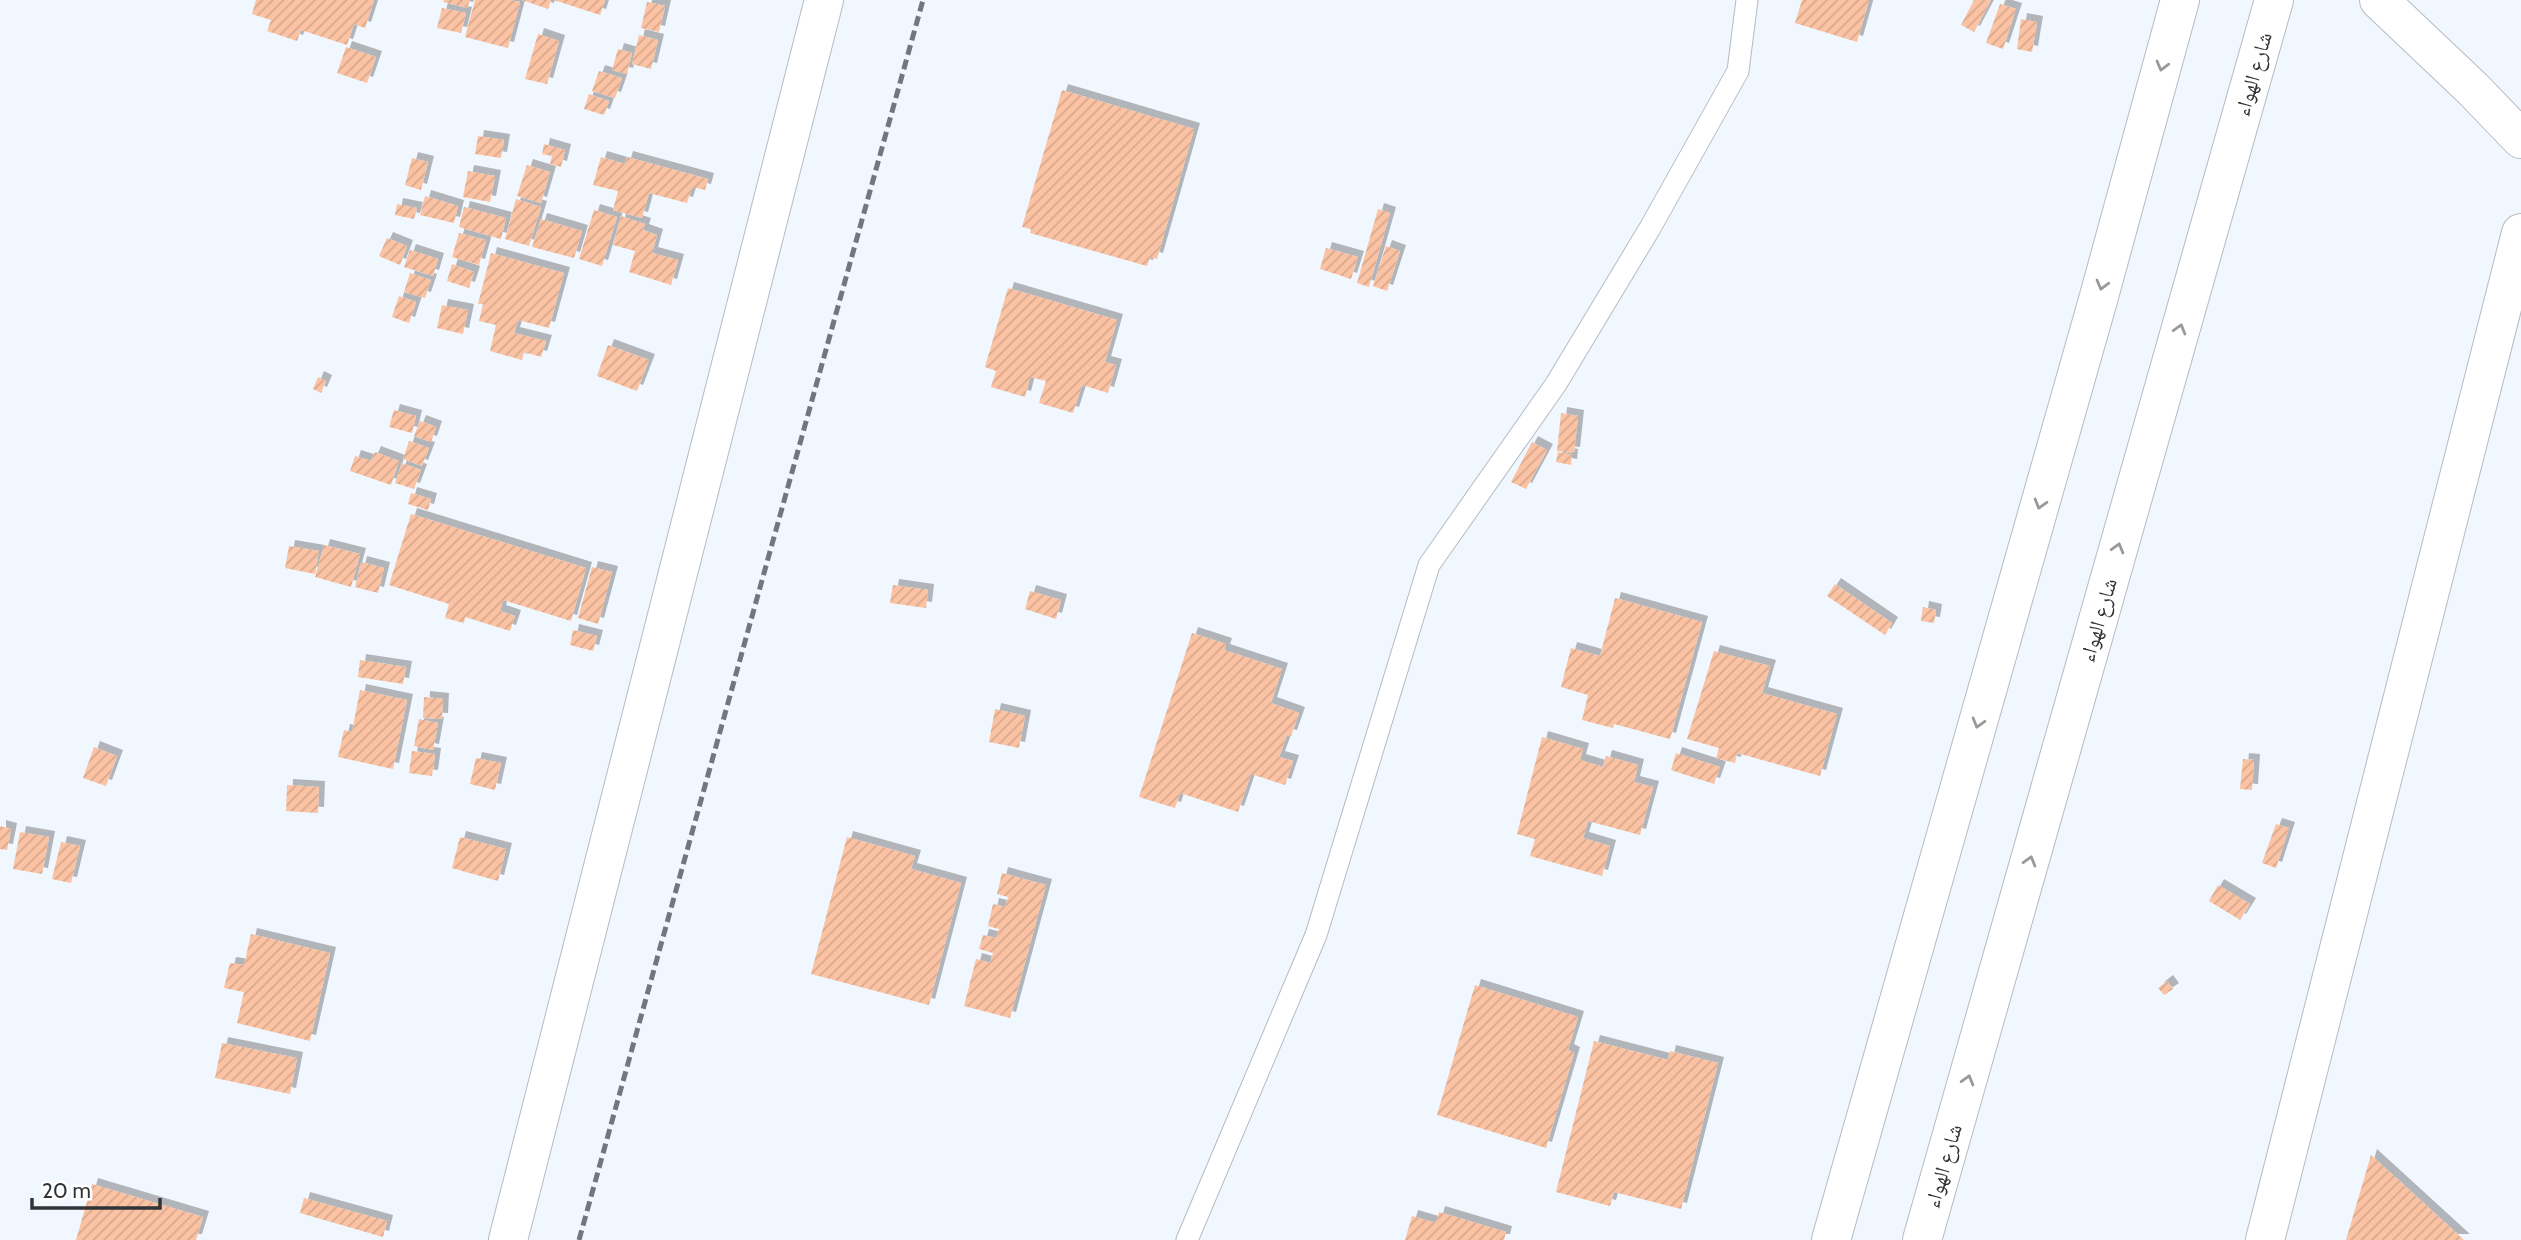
<svg xmlns="http://www.w3.org/2000/svg" width="2521" height="1240" font-family="Cabin,'Noto Naskh Arabic',sans-serif">
<defs>
<pattern id="building-hatch" width="6" height="6" patternUnits="userSpaceOnUse" patternTransform="scale(1.75)"><rect width="6" height="6" fill="#fbc3a3"/><path d="M-1 1l2-2M0 6l6-6M5 7l2-2" fill="none" stroke="#d8a88d"/></pattern>
<filter id="shadow"><feDropShadow dx="6" dy="-6" stdDeviation="0" flood-color="#0004"/></filter>
</defs>
<rect width="100%" height="100%" fill="#f1f7fe"/>
<path fill="url(#building-hatch)" filter="url(#shadow)" d="M256 0H374L365 28 354 24 347 45 301 30 297 41 267 31 271 20 252 14Z
M444 0H470L467 8 443 2Z
M475 0H509L520 2 508 48 465 37Z
M522 0H551L548 9Z
M554 0H605L600 15Z
M1802 0H1869L1857 42 1795 23Z
M1974 0H1991L1974 32 1961 25Z
M647 2 665 6 659 32 641 28Z
M2000 4 2016 9 2003 49 1986 43Z
M442 8 466 13 461 33 437 28Z
M2021 19 2037 22 2032 52 2017 49Z
M538 34 559 41 547 84 525 79Z
M639 35 658 40 651 69 632 64Z
M346 47 376 57 367 83 337 73Z
M618 49 632 53 627 74 612 70Z
M599 71 622 78 615 98 592 91Z
M1062 90 1194 129 1157 259 1150 257 1147 266 1030 233 1031 229 1022 227Z
M589 94 609 101 604 115 584 109Z
M478 136 504 140 501 158 475 154Z
M544 144 565 150 561 167 550 164 552 156 542 154Z
M601 157 625 164 627 157 708 179 705 190 692 187 687 203 649 193 642 218 613 210 618 191 593 185Z
M412 158 428 162 421 190 405 185Z
M527 165 550 172 541 203 517 196Z
M468 171 495 176 490 202 463 197Z
M425 196 458 206 454 223 420 215Z
M516 199 541 207 529 246 505 239Z
M397 204 417 208 414 219 395 215Z
M464 207 506 218 501 239 459 227Z
M1378 209 1390 213 1369 287 1357 283Z
M594 210 617 217 602 266 579 259Z
M621 216 645 224 643 230 657 235 652 253 678 260 671 285 629 272 635 251 613 245Z
M541 219 582 231 574 258 532 247Z
M459 233 486 240 479 265 452 257Z
M387 238 407 246 400 265 379 256Z
M1386 246 1400 251 1387 291 1373 286Z
M1326 248 1358 257 1351 279 1320 269Z
M410 250 438 259 433 276 404 267Z
M491 253 564 273 549 328 518 320 514 333 546 341 541 357 524 352 522 360 490 351 496 325 479 321 483 304H478Z
M452 264 474 272 469 288 447 281Z
M410 273 431 280 425 298 404 292Z
M1008 288 1117 320 1105 362 1116 365 1108 393 1082 385 1073 413 1039 403 1046 381 1030 377 1025 397 991 387 996 371 985 367Z
M399 296 416 302 409 323 392 317Z
M442 305 468 310 463 334 437 328Z
M608 345 649 360 637 391 597 376Z
M318 377 326 381 321 393 313 389Z
M394 410 416 416 412 433 389 427Z
M1561 413 1578 416 1574 453 1557 451Z
M420 421 436 427 431 442 414 436Z
M409 441 429 448 422 466 403 459Z
M1532 442 1547 450 1526 489 1511 482Z
M375 452 399 461 391 485 350 471 355 456 371 461Z
M1558 452 1572 455 1571 465 1556 462Z
M402 463 421 470 414 489 395 483Z
M411 493 431 499 428 510 408 504Z
M411 514 586 568 571 621 503 600 500 611 515 616 510 631 465 617 464 623 445 618 449 604 389 585Z
M324 545 360 554 351 587 315 577Z
M289 546 319 551 315 574 285 568Z
M361 562 384 568 378 593 355 587Z
M592 567 612 572 598 624 578 618Z
M1835 584 1892 623 1885 635 1827 596Z
M893 585 928 590 926 608 890 603Z
M1030 591 1061 600 1056 619 1025 609Z
M1615 598 1702 622 1670 739 1614 724 1613 728 1582 720 1588 695 1561 687 1571 648 1600 656Z
M1923 607 1936 610 1934 623 1921 621Z
M573 630 597 636 593 651 570 645Z
M1192 633 1226 644 1224 650 1282 669 1271 703 1299 713 1291 736 1287 735 1279 757 1293 761 1285 785 1251 774 1238 812 1180 793 1175 808 1139 797Z
M1714 651 1770 666 1762 693 1837 714 1820 776 1737 753 1735 763 1716 758 1719 748 1687 739Z
M360 660 406 667 403 684 358 677Z
M360 690 407 700 393 769 338 757 344 730 352 732Z
M424 697 443 699 442 719 423 718Z
M995 709 1025 716 1019 748 989 742Z
M419 719 438 723 433 750 414 746Z
M1542 737 1583 749 1580 760 1603 767 1606 756 1638 765 1634 782 1653 787 1640 835 1588 821 1583 838 1610 846 1602 876 1530 856 1535 839 1517 834Z
M94 747 117 756 106 786 83 778Z
M412 751 435 754 432 776 409 773Z
M1676 753 1720 767 1714 784 1671 770Z
M476 758 501 763 495 790 470 784Z
M2243 759 2254 760 2252 790 2240 789Z
M287 785 319 787 318 813 286 811Z
M2276 824 2289 828 2276 868 2262 863Z
M0 826 11 829 7 850 0 849Z
M20 832 49 837 42 874 13 869Z
M460 837 506 849 498 881 452 868Z
M847 837 915 856 911 869 961 883 929 1005 811 974Z
M61 842 80 846 71 883 52 879Z
M1002 873 1046 885 1010 1018 964 1006 976 959 990 963 993 953 979 949 983 935 996 938 999 929 988 926 993 904 1005 907 1008 897 997 894Z
M2218 885 2250 904 2240 920 2209 901Z
M251 934 330 953 310 1041 237 1023 244 992 224 988 230 963 244 965Z
M2167 981 2173 989 2164 995 2158 988Z
M1475 985 1578 1017 1568 1050 1574 1053 1546 1148 1437 1115Z
M1594 1041 1668 1060 1670 1051 1718 1063 1681 1209 1614 1192 1610 1206 1556 1192Z
M222 1043 297 1058 290 1094 215 1078Z
M2371 1155 2464 1240H2346Z
M92 1184 203 1217 196 1240H76Z
M304 1198 387 1221 383 1237 300 1213Z
M1439 1212 1506 1232 1504 1240H1405L1412 1216 1436 1223Z"/>
<g fill="none" stroke-linecap="round" stroke-linejoin="round">
<defs>
<path id="service" d="M1187 1240 1316 935 1429 565 1556 384 1650 228 1738 71 1747 0"/>
<path id="minor" d="M2379 0 2473 89 2521 139
M508 1240 824 0
M2265 1240 2521 233"/>
<path id="primary" d="M1831 1240 2098 300 2180 0
M1922 1240 2274 0"/>
</defs>
<use href="#service" stroke="#b6bbc2" stroke-width="23"/>
<use href="#minor" stroke="#b6bbc2" stroke-width="40"/>
<use href="#primary" stroke="#b6bbc2" stroke-width="40"/>
<use href="#service" stroke="#fff" stroke-width="21"/>
<use href="#minor" stroke="#fff" stroke-width="38"/>
<use href="#primary" stroke="#fff" stroke-width="38"/>
<path stroke="#73777b" stroke-width="5" stroke-dasharray="10 5" stroke-linecap="butt" d="M579 1240 923 0"/>
</g>
<defs><path id="oneway-chevron" d="M-2-3.5L2.5 0L-2 3.5" fill="none" stroke-width="1.6" stroke-linecap="round" stroke-linejoin="round" transform="scale(1.75)"/></defs>
<g stroke="#989a9a">
<use href="#oneway-chevron" transform="translate(2162 66) rotate(105)"/>
<use href="#oneway-chevron" transform="translate(2102 285) rotate(105)"/>
<use href="#oneway-chevron" transform="translate(2180 329) rotate(-74)"/>
<use href="#oneway-chevron" transform="translate(2040 504) rotate(106)"/>
<use href="#oneway-chevron" transform="translate(2118 548) rotate(-74)"/>
<use href="#oneway-chevron" transform="translate(1978 723) rotate(106)"/>
<use href="#oneway-chevron" transform="translate(2030 861) rotate(-74)"/>
<use href="#oneway-chevron" transform="translate(1968 1080) rotate(-74)"/>
</g>
<g text-anchor="middle" dominant-baseline="central" stroke-width="7" stroke-linejoin="round" paint-order="stroke">
<g font-size="21" fill="#313436" stroke="#fff">
<text transform="translate(2253 74) rotate(-74)">شارع الهواء</text>
<text transform="translate(2098 620) rotate(-74)">شارع الهواء</text>
<text transform="translate(1943 1166) rotate(-74)">شارع الهواء</text>
</g>
</g>
<path d="M32 1198v10h128v-10" fill="none" stroke="#313436" stroke-width="3.5"/>
<text x="42" y="1198" font-size="21" fill="#313436" stroke="#ffffff" stroke-width="5" paint-order="stroke">20 m</text>
</svg>
